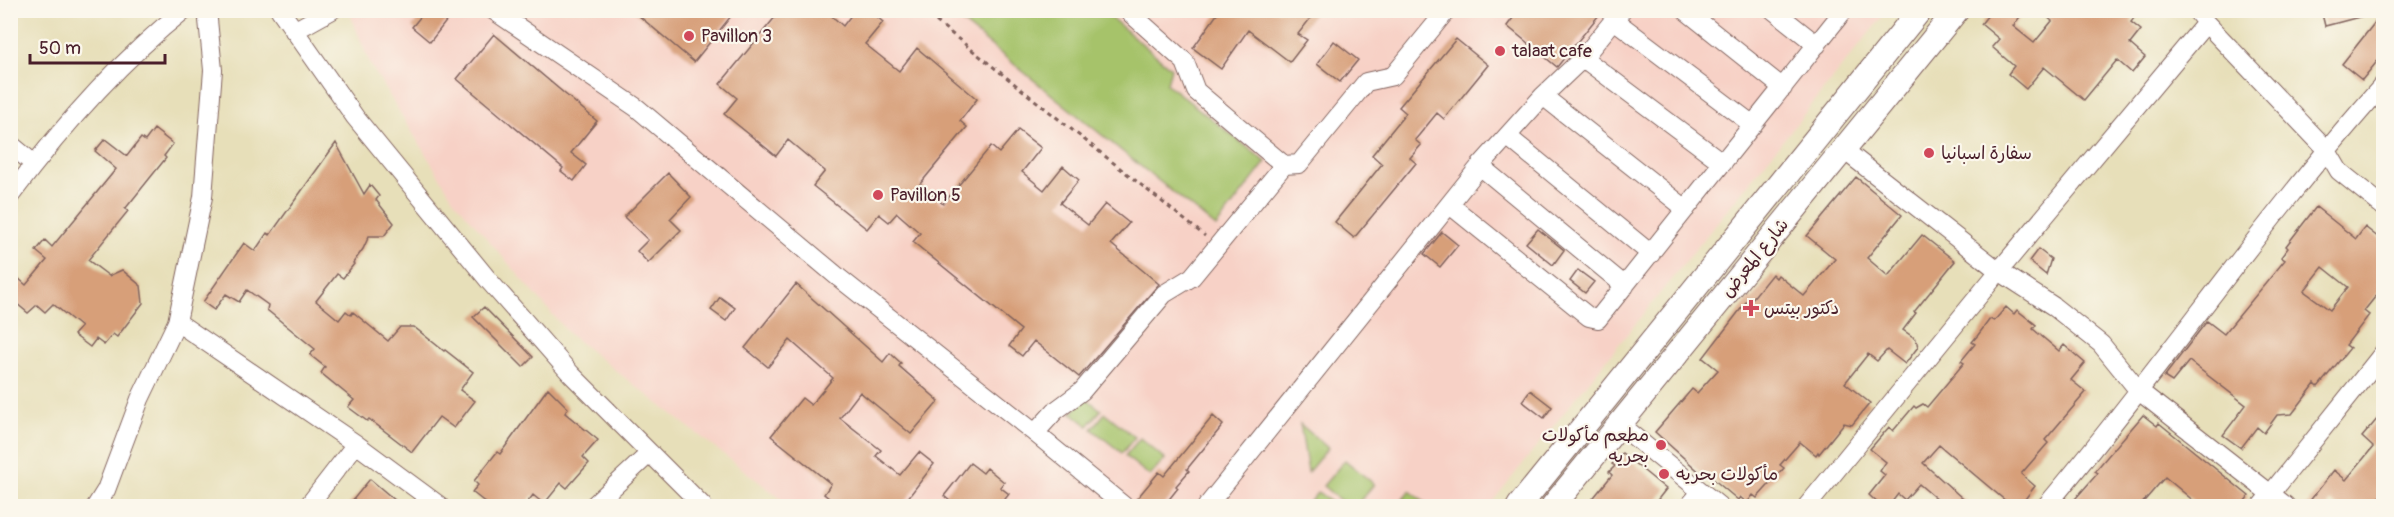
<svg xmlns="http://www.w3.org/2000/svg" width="2394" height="517" font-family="Pangolin,'Playpen Sans Arabic',sans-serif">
<rect width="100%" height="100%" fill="#fbf7ec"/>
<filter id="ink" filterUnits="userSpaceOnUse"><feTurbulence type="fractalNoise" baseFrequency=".0167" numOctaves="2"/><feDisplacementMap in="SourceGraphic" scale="12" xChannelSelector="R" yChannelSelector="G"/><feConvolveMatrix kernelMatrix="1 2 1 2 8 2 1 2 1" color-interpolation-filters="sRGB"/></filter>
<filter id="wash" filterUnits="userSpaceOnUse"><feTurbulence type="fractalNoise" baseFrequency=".008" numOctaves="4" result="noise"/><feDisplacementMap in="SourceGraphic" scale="24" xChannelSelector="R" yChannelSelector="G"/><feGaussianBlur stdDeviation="1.35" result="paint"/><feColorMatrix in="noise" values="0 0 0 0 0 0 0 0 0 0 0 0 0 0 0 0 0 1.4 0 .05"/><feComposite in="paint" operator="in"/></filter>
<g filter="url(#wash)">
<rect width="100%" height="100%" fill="#e7dfb9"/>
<path fill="#f7d1c6" d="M349 11H1887L1489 506H790L570 335 454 200 370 64Z"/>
<path fill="#a6c36a" stroke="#78714a" stroke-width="1.5" d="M948 11H1103L1171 68 1167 84 1266 162 1216 227Z
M1085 397 1101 410 1088 426 1072 413Z
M1105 413 1135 437 1122 453 1092 429Z
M1300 424 1328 448 1308 472Z
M1140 438 1165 459 1150 476 1125 456Z
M1345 460 1374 484 1356 506H1347L1323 486Z
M1410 491 1429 506H1397Z
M1318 492 1336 506H1306Z"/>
<g id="blocks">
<path fill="#d79f79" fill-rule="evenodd" d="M426 10H455L430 42 412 27Z
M632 10H736L694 62Z
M781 10H825L843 26 855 10H869L883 22 865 44 899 71 917 48 977 99 960 121 967 127 920 184 943 204 991 146 999 153 1018 130 1041 148 1022 172 1044 190 1063 166 1079 180 1060 203 1088 225 1105 204 1129 223 1111 244 1159 284 1079 377 1034 341 1022 356 1009 346 1021 330 913 242 920 233 897 213 889 222 879 214 867 229 813 186 825 171 788 140 776 156 724 114 737 98 720 84Z
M1220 10H1317L1298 34 1307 40 1290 62 1248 30 1221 69 1193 48Z
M1519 10H1603L1557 67 1507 26Z
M1992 10H2025L2013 26 2034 43 2052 21 2039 10H2140L2131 22 2141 30 2130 44 2145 57 2132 73 2117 60 2084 100 2044 67 2026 89 2008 74 2014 66 1992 47 1999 39 1981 24Z
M2321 10H2366L2367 15 2325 26Z
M2384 11V53L2362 80 2342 64Z
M494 34 597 121 571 153 586 165 574 181 561 171 563 168 457 79Z
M1456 39 1488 65 1444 119 1437 113 1415 140 1421 145 1410 158 1416 163 1354 238 1335 222 1382 164 1372 155 1406 113 1399 107Z
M1334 41 1358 60 1340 82 1317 64Z
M154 129 173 144 164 156 166 158 125 209 128 211 88 260 109 276 122 270 141 286 143 303 117 337 113 334 104 345 96 339 90 347 74 335 81 327 53 304 45 312 37 305 28 313 10 298V271L26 285 47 260 36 251 45 240 52 247 116 169 95 151 105 139 127 156 141 138 145 141Z
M336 143 364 194 370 185 379 196 376 200 394 223 384 236H369L363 249 353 263 354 264 343 278 337 274 316 301 339 320 346 311 351 315 353 312 388 341 400 327H414L444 351 445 350 473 372 460 390 475 401 454 428 439 417 412 452 369 419 367 421 348 407 354 400 321 373 325 367 310 355 315 349 267 310 268 305 247 290 239 302 226 294 214 310 203 302 244 243 255 251 267 233 270 235Z
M668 173 691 197 670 219 681 230 648 263 637 251 648 240 624 217Z
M1856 177 1902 215 1867 258 1888 276 1922 235 1955 261 1914 312 1916 313 1903 330 1916 339 1918 347 1905 364 1887 350 1877 361 1868 354 1845 383 1870 403 1852 425 1844 423 1819 454 1818 452 1816 455 1800 442 1780 465 1784 468 1757 498 1753 495 1747 503 1740 497 1738 500 1706 473 1704 476 1655 432 1692 389 1697 393 1718 370 1703 358 1750 297 1752 299 1772 274 1776 278 1778 275 1804 296 1835 259 1807 236Z
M2316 207 2356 239 2365 227 2384 242V286L2364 311 2369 315 2346 345 2350 348 2318 387 2315 384 2292 414 2277 415 2264 433 2257 427 2241 448 2223 435 2246 405 2189 361 2172 382 2164 377 2207 321 2224 334 2285 260 2281 257 2288 248 2286 246ZM2323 267 2348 287 2330 310 2304 291Z
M1538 229 1564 250 1553 265 1526 243Z
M1442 232 1458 245 1440 267 1424 254Z
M2038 249 2051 259 2046 275 2029 261Z
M1578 270 1594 282 1585 293 1570 281Z
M796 284 883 362 890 353 901 363 899 366 939 401 911 434 860 392 840 418 881 450 876 456 900 475 919 452 934 464 901 507H840L824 494 831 484 771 436 802 398 811 405 833 378 790 340 768 367 745 348Z
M720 297 735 308 726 321 711 310Z
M484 307 533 357 523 367 473 317Z
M2006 307 2014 314 2017 310 2036 325 2033 329 2059 351 2064 345 2085 363 2071 380 2086 392 2045 440 2048 443 2021 474 2035 486 2019 507H2013L1939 445 1923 463 1972 507H1946L1919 484 1905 500 1898 494 1888 507H1882L1869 495 1885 475 1880 471 1886 462 1870 449 1889 427 1893 431 1914 406 1916 408 1923 404 1927 407 1964 363 1961 361 1975 344 1972 342 1978 335 1990 319 1994 321Z
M548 388 568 408 565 413 598 440 583 457 589 463 567 488 561 483 544 504 533 495 524 507H491L472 492 478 485 474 481 497 452 500 454Z
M1530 390 1552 407 1544 418 1522 401Z
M2384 411V491L2372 507H2338L2331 501 2327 507H2305L2334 470 2346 480 2373 447 2362 437Z
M2143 415 2157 426 2159 423 2249 496 2240 507H2201L2165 477 2139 507H2068L2098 473 2095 471Z
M1213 416 1223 425 1187 469 1189 471 1176 486 1178 488 1163 507H1135L1134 502 1159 472 1164 476Z
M1622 453 1666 489 1652 507H1586L1612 475 1609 472 1615 466 1612 464Z
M970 463 983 473 987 468 1004 482 1000 487 1009 494 999 507H957L944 496Z
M370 479 403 507H347Z"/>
</g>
</g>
<g filter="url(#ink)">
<use href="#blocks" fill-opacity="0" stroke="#81625d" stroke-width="1.5"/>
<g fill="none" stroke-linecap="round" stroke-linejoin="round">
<defs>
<path id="minor" d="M280 10 355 117 490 282 571 374 703 506
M493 10 637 108 838 277 1035 433 1124 506
M1127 10 1185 62 1196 91 1284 165 1299 164 1366 82 1393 76 1447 10
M1685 10 1783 88
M1773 10 1817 45
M2196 10 2206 23 2326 149 2339 171 2384 207
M1614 20 1753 125
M294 31 332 10
M1583 58 1723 163
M1543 96 1686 209
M1507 136 1651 254
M10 144 34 164
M1844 150 1999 271 2053 306 2101 344 2139 391 2286 506
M1480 166 1625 286
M10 196C61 128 117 63 184 10
M1450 205 1589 317 1598 319 1844 10
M177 322 356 444 440 506
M1620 425 1719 506
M1035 433 1055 411 1082 391 1164 294 1192 277 1284 165
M96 506 106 490 140 399 177 322 203 197 213 70 207 10
M308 506 356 444
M593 506 650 453
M1207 506 1480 166 1543 96 1583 58 1622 10
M1689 506 1701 492
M1807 506 1999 271 2206 23
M2046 506C2162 369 2263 219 2384 84
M2261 506 2384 352"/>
<path id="major" d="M1519 506 1920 10
M1553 506 1957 10"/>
</defs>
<use href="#minor" stroke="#81625d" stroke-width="20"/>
<use href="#major" stroke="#81625d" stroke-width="26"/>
<path stroke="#81625d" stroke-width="3" stroke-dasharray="4.5 4.5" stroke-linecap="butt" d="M922 10 1205 236"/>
<use href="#minor" stroke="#fff" stroke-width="18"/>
<use href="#major" stroke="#fff" stroke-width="24"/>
</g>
</g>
<g fill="#d1495b" stroke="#fbf7ec" stroke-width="2">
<circle cx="689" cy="36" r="6"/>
<circle cx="1500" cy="51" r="6"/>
<circle cx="1929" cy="153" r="6"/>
<circle cx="878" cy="195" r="6"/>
<path d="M1748 299h6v6h6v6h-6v6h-6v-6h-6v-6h6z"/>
<circle cx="1661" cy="445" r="6"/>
<circle cx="1664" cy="474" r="6"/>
</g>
<g text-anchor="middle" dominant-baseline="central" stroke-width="4.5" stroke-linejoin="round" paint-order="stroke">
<g font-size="18" fill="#4a1f2b" stroke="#fbf7ec" text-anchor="start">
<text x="701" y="36">Pavillon 3</text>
<text x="1512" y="51">talaat cafe</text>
<text x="1941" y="153">سفارة اسبانيا</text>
<text x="890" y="195">Pavillon 5</text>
<text x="1764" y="308">دكتور بيتس</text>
<text x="1649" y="435" text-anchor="end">مطعم مأكولات<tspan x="1649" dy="21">بحريه</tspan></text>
<text x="1676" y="474">مأكولات بحريه</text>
</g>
<g font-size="18" fill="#4a1f2b" stroke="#fbf7ec">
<text transform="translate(1755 258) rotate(-51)">شارع المعرض</text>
</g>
</g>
<rect width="2394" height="517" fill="none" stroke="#fbf7ec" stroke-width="36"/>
<path d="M30 54v9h135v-9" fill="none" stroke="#4a1f2b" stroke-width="3"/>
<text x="39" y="54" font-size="18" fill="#4a1f2b" stroke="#fbf7ec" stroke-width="4.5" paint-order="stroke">50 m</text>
</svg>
